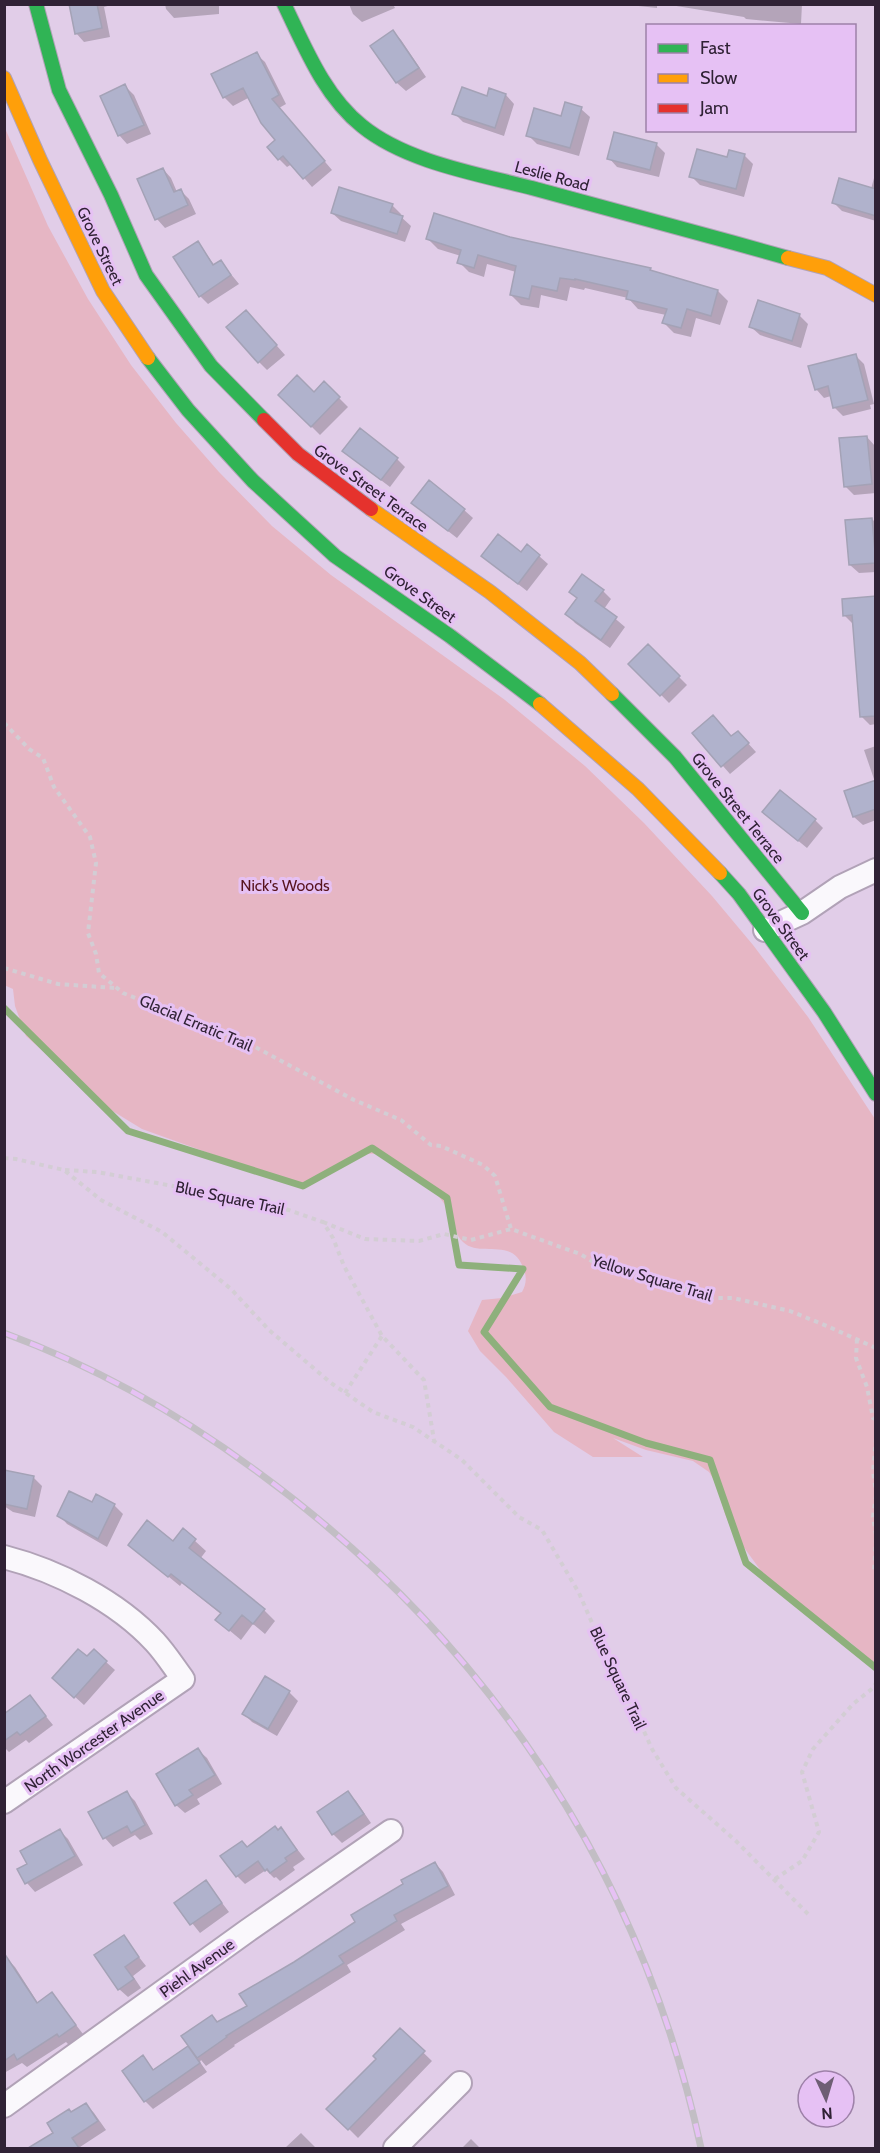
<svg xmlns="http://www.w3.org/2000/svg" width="880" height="2153" font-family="Cabin,sans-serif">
<rect width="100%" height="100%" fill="#e1cde8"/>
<path fill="#e6b6c4" d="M4 126 48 226 88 299 131 365 176 423 219 472 272 526 331 575 505 700 585 766 644 823 712 896 753 945 808 1017 875 1119V1664L851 1643 785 1596 767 1579 732 1531 725 1514 716 1483 709 1472 693 1461 646 1450 613 1438 643 1457H593L554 1432 506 1377 480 1351 468 1331 482 1300 502 1298 522 1292C526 1285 527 1278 524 1270 513 1235 481 1259 463 1242 455 1235 456 1226 452 1217 441 1192 404 1158 376 1154 339 1149 333 1196 284 1180L142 1129 106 1107 26 1036 15 1006 13 989 4 985Z"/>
<path fill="#0003" d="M70 4H115L104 7 110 37 84 42 76 33Z
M165 4H219V14L174 18 166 9Z
M349 4H393L395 8 362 22 353 14Z
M620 4H657V8Z
M664 4H802L801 24 746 19 744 17Z
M393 32 401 40 426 77 406 91 397 83 372 46Z
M256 54 265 62 286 104 279 108 332 170 312 187 292 164 287 167 279 159 277 140 250 97 233 106 224 97Z
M125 86 134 95 151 134 127 144 119 135Z
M490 90 506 95 514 104 504 136 463 122 454 113 488 97Z
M581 109 590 117 579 156 537 144 528 135Z
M656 144 665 153 659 177 617 167 609 158Z
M745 156 753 164 744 197 700 185 691 176Z
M163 169 171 178 177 192 181 191 189 199 196 214 165 228 157 219Z
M874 178 876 221 842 211 833 202 871 189Z
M392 205 401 214 400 216 411 226 405 242 341 221 332 213Z
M428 239H510L650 270 718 291 728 301 720 325 696 318 691 337 674 333 664 323 666 315 638 309 628 298 585 288 584 290 570 287 567 301 541 295 539 308 521 305 511 295 516 272 487 264 484 277 469 272 459 262 461 256 438 249Z
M198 243 215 266 221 262 239 284 208 304 200 296Z
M799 315 808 324 801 348 760 335 751 327Z
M254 320 285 355 267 370 259 362Z
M855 355 864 364 874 404 870 405 871 409 843 416 835 408 831 396 824 398 816 389Z
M324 383 348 407 320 435 280 395 314 394Z
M867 437 875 446 876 493 854 495 845 486Z
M353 459H397L405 467 390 487Z
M464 510 473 518 457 538 422 511Z
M872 519 876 523V572L859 573 850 565Z
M522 554 539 556 548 564 527 591 492 564Z
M603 591 611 599 604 609 625 627 610 648 575 623 567 614Z
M876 597V724L870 725 861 716 853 624 845 616Z
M648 646 687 685 669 703 631 664Z
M694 733 746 741 756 752 730 774Z
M876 746V820L863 825 854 817 875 782 864 750Z
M773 820H815L823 828 807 848Z
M4 1471 33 1477 42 1486 35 1517 13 1512 4 1506Z
M93 1504 114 1505 123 1514 107 1547 67 1524 59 1515Z
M183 1530 206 1551 200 1559 264 1610 275 1621 265 1634 253 1624 241 1640 217 1620 222 1615 182 1583 180 1586 130 1545 173 1543Z
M87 1658 106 1662 115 1670 84 1705 63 1686Z
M265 1678 289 1692 298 1701 277 1736 252 1722 244 1714Z
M30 1697 53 1725 29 1743 26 1740 9 1752 4 1747V1716Z
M198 1750 207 1758 222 1784 197 1799 200 1804 185 1813 176 1805Z
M127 1793 135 1801 153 1834 140 1840 135 1835 113 1847 105 1838Z
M348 1793 356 1801 371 1823 342 1843 333 1834 319 1813Z
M281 1829 305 1859 293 1867 295 1870 280 1881 276 1877 274 1878 266 1870 245 1884 237 1876 247 1848Z
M60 1831 68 1839 83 1865 35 1892 27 1883 19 1870 29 1865Z
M435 1863 443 1872 455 1895 401 1924 405 1930 347 1965 351 1972 234 2045 235 2046 206 2066 201 2060 200 2062 207 2072 153 2109 145 2101 143 2057 154 2070 193 2054 212 2016 219 2023 249 2007 405 1884Z
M206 1882 229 1912 200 1933 176 1903Z
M123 1937 146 1966 133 1976 141 1988 128 1997 119 1989Z
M7 1959 15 1967 38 2003 52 1994 83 2034 69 2045 66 2042 27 2067 22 2063 4 2073Z
M400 2030 432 2061 358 2138 329 2109 378 2059Z
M86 2105 94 2113 106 2130 80 2147 81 2148H31L55 2133 72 2114Z
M301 2133 316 2148H285Z
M471 2139 480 2148H462Z"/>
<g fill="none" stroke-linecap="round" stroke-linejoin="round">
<path stroke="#8eb07c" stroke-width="7" d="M4 1008 128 1131 303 1186 372 1148 447 1198 459 1265 523 1269 484 1332 550 1407 646 1443 710 1460 746 1563 876 1668"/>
</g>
<path fill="#b0b2cc" stroke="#a4a2b6" stroke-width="1.5" d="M69 4H97L102 28 75 34Z
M393 30 419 68 396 83 370 46Z
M257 52 279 95 272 99 325 161 303 179 283 156 278 160 267 147 275 140 261 123 243 88 223 98 211 74Z
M125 84 144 125 118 136 100 96Z
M462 87 487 96 489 88 506 94 495 128 452 114Z
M565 102 582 107 570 148 526 136 534 108 561 116Z
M614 132 657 143 650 170 607 159Z
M697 149 727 157 729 150 745 154 736 189 689 177Z
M163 168 174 192 181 189 188 205 155 220 137 179Z
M839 178 876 189V216L832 203Z
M339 187 393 204 390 212 403 216 397 234 331 213Z
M434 213 510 237 651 268 650 270 718 290 711 316 687 309 681 328 662 323 667 309 626 299 628 291 575 279V280L560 278 557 291 532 286 529 299 510 295 516 266 478 255 474 268 457 263 461 250 426 239Z
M198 241 213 265 221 260 231 275 199 297 173 257Z
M758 300 800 314 792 341 749 327Z
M246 310 277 345 258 363 226 327Z
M856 354 868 400 833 408 828 386 815 390 808 366Z
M297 375 314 392 324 381 340 397 311 427 278 395Z
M360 428 398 458 381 480 342 451Z
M867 436 872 484 844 487 839 438Z
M429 480 465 509 448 531 411 503Z
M872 518 876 563 849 565 845 520Z
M498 534 521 552 527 544 540 555 518 584 481 556Z
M582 574 604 590 595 601 617 617 601 640 565 614 577 598 569 592Z
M876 596V716L860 717 852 615 843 616 842 599Z
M648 644 680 676 660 696 628 664Z
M713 715 731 736 738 731 749 743 721 767 692 733Z
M876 780V809L853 817 844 791Z
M780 790 816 819 798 841 762 812Z
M4 1470 34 1476 27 1509 4 1504Z
M69 1491 92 1502 96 1494 115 1504 98 1539 57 1516Z
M147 1520 173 1541 183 1528 196 1539 189 1548 265 1609 253 1624 242 1615 229 1631 215 1620 221 1613 171 1574 168 1577 128 1545Z
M78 1649 87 1656 94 1649 107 1661 74 1698 52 1678Z
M265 1676 290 1691 268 1729 242 1714Z
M30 1695 46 1716 20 1735 17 1732 4 1741V1714Z
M198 1748 215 1775 189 1790 193 1795 175 1806 156 1774Z
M127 1791 145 1825 131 1833 127 1826 103 1839 88 1812Z
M348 1791 364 1814 332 1835 317 1812Z
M275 1826 278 1830 281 1827 297 1850 285 1858 287 1861 270 1873 267 1869 265 1871 258 1861 236 1877 220 1856 242 1841 247 1847Z
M60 1829 75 1856 25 1884 17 1869 27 1864 20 1851Z
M435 1862 448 1886 394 1915 397 1921 339 1956 344 1963 226 2036 227 2037 197 2058 181 2036 212 2015 217 2022 247 2006 239 1994 294 1962 355 1922 351 1915 403 1884 401 1880Z
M206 1880 222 1903 190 1925 174 1903Z
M124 1935 139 1957 125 1967 134 1979 118 1990 94 1955Z
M4 1953 37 2003 52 1992 76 2025 59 2037 57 2034 17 2060 14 2054 4 2061Z
M400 2028 425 2051 348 2130 326 2109 376 2059 373 2056Z
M188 2046 200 2063 144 2102 122 2071 143 2055 153 2070Z
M86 2103 98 2121 72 2138 79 2148H28L53 2133 47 2123 69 2109 71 2112Z"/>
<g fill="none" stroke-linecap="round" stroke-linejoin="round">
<defs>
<path id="street" d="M765 930 802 913 840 887 876 870
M4 1557C58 1571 117 1601 155 1642 166 1654 174 1667 183 1679L4 1802
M4 2106 247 1931 391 1831
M395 2148 460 2083"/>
<path id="fast" d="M36 4 59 90 111 195 146 275 211 366 264 420
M284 4C305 47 324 96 362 126 406 162 478 174 532 188 618 211 703 234 788 258
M148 358 188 410 253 481 335 556 450 636 540 704
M612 694 675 757 802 913
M720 873 739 894 824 1012 876 1094"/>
<path id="slow" d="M4 78 40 160 103 291 148 358
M788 258 827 268 876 295
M371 509 490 592 580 663 612 694
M540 704 638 789 720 873"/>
<path id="jam" d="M264 420 298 454 371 509"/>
</defs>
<use href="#street" stroke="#b1a2b7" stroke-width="26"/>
<use href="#fast" stroke="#b1a2b7" stroke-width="16"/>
<use href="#slow" stroke="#b1a2b7" stroke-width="16"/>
<use href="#jam" stroke="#b1a2b7" stroke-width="16"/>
<path stroke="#d3cdd4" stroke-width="4" stroke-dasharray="4.5 4.5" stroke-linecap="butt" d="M4 723 29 749 43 758 54 787 90 837 96 863 88 933 96 954 99 973 123 993 246 1042 354 1100 401 1120 431 1145 441 1146 483 1165 495 1176 511 1229
M4 968 58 984 115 988
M4 1158 16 1159 64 1170 101 1200 162 1232 231 1289 269 1330 331 1383 373 1412 413 1427 462 1460 519 1517 542 1530 579 1593 596 1632 619 1676 652 1749 676 1788 736 1841 808 1914
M65 1170 97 1172 271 1204 323 1222 333 1238 344 1266 382 1336 424 1380 434 1440
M323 1222 365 1239 419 1241 444 1234 471 1240 511 1229 580 1254 597 1264 638 1273 712 1298H733L790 1311 827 1326 876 1348
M857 1339 856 1358 867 1387 873 1418 876 1419
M345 1393 382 1336
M876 1438 873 1472 876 1492
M876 1495 873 1517 876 1535
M876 1538 874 1573 876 1574
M775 1879 802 1861 819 1832 802 1772 813 1749 853 1704 873 1688 876 1683"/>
<use href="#street" stroke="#faf8fc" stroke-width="22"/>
<use href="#fast" stroke="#30b455" stroke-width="14"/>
<use href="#slow" stroke="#ff9f0a" stroke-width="14"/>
<use href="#jam" stroke="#e5322d" stroke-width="14"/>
<defs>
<path id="rail" d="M4 1333C94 1366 179 1414 255 1470 485 1637 641 1870 701 2148"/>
</defs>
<use href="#rail" stroke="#c2bec4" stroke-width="7"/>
<use href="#rail" stroke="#e6c1f4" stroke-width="4.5" stroke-dasharray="14" stroke-linecap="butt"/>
</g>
<g text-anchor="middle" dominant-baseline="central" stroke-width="6" stroke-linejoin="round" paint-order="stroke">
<g font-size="16" fill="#302235" stroke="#e6c1f4">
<text transform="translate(552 176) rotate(15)">Leslie Road</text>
<text transform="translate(100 246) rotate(64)">Grove Street</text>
<text transform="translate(371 488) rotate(36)">Grove Street Terrace</text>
<text transform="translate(420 594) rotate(36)">Grove Street</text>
<text transform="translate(738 808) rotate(51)">Grove Street Terrace</text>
<text transform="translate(781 924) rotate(54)">Grove Street</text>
<text transform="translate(196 1023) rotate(23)">Glacial Erratic Trail</text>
<text transform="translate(230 1198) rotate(12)">Blue Square Trail</text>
<text transform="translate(652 1278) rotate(17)">Yellow Square Trail</text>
<text transform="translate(618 1678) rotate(65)">Blue Square Trail</text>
<text transform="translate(94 1741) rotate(-35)">North Worcester Avenue</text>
<text transform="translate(197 1968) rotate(-36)">Piehl Avenue</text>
</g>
<g font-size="16" fill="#57131e" stroke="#e6c1f4">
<text x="285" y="885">Nick's Woods</text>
</g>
</g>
<rect width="880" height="2153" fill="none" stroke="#302235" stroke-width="12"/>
<rect x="646" y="24" width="210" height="108" fill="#e6c1f4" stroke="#9d81a8" stroke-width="1.5"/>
<rect x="658" y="44" width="30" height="9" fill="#30b455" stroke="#9d81a8" stroke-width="1.5"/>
<text x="700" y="54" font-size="18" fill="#302235">Fast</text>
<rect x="658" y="74" width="30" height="9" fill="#ff9f0a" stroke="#9d81a8" stroke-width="1.5"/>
<text x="700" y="84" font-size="18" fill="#302235">Slow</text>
<rect x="658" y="104" width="30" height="9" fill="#e5322d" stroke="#9d81a8" stroke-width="1.5"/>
<text x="700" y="114" font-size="18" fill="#302235">Jam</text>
<g transform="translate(826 2099) rotate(176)"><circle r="28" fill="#e6c1f4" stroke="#9d81a8" stroke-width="1.5"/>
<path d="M0-4.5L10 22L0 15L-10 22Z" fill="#6e5e74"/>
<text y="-9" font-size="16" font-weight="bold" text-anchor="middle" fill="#302235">N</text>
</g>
</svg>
